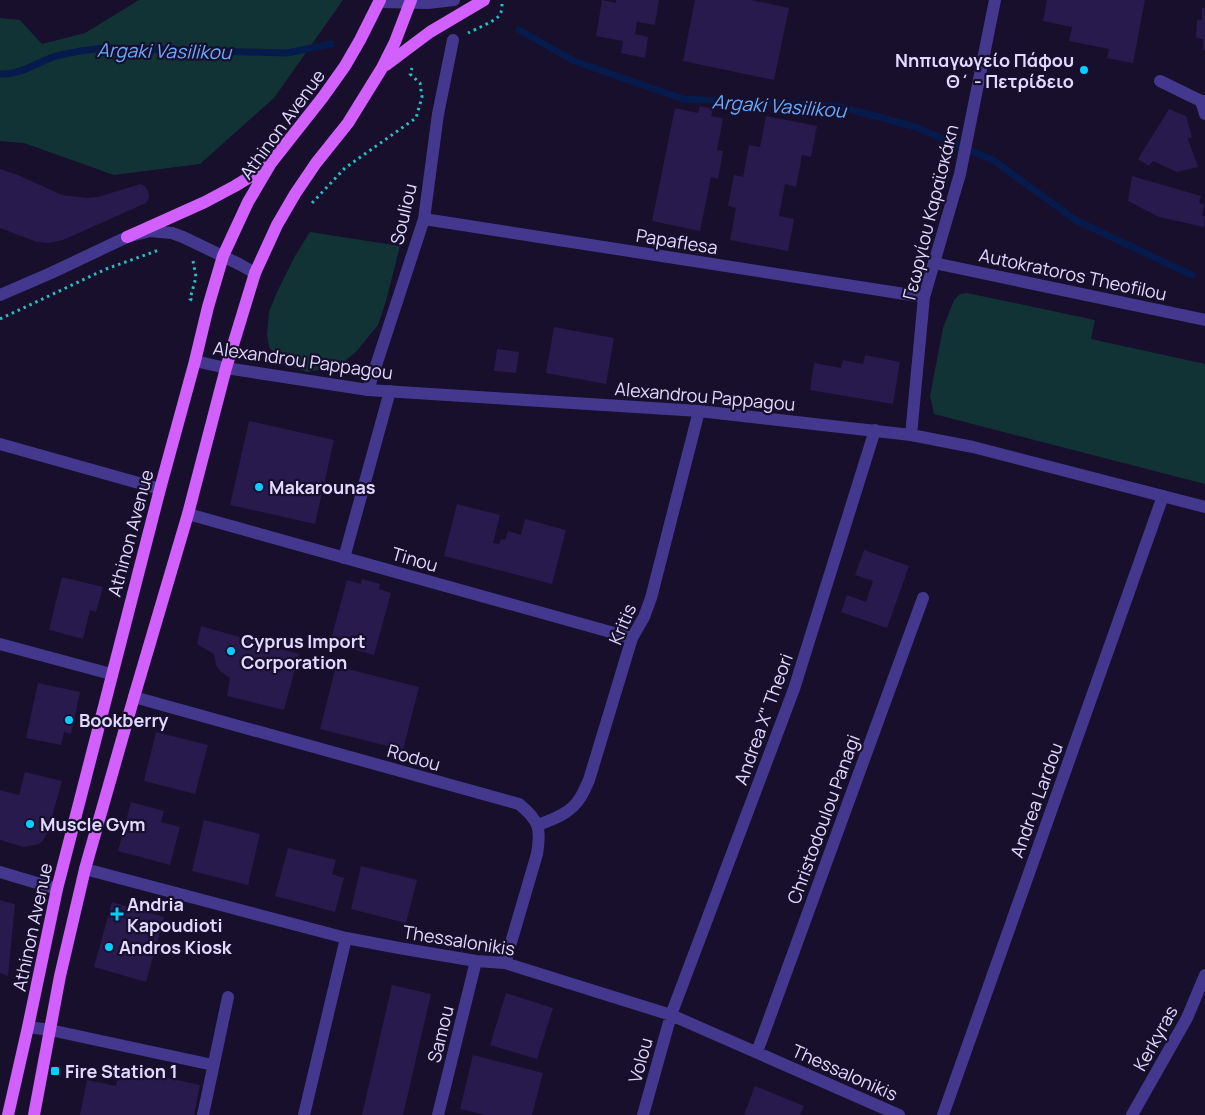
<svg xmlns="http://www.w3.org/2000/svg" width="1205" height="1115" font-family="Manrope,sans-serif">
<rect width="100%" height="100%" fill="#170f2b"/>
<path fill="#123336" d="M139 0H343L274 98 200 164 114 175 24 143 0 141V18L20 20 42 44 85 33Z
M310 232 400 246 386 301 378 325 356 352 341 364 329 368 307 372 281 363 269 347 267 334 269 312 277 292 295 256Z
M967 293 1095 320 1091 339 1205 364V484L934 414 930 396 943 328 954 300 960 294Z"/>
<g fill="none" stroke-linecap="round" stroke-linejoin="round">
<path stroke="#071a4c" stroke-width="7" d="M519 30 574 61 683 99 837 106 916 127 993 160 1077 221 1192 275
M0 74C19 75 35 64 53 57 69 52 86 50 104 48L287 53 331 44"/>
</g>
<path fill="#291a4d" d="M602 0 616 3V0H659L655 25 637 22 635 34 648 37 645 58 621 53 623 41 596 36Z
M695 0H751L789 8 774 80 683 61Z
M1047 0H1145L1133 63 1107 58 1109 49 1069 41 1072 27 1043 21Z
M1202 8H1205V50H1203V39L1196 38 1197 20H1202Z
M700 106 713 109 711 116 723 118 717 150 723 151 718 179 711 177 700 231 652 221 675 108 698 113Z
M1169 109 1186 116 1192 137 1188 139 1198 167 1177 172 1153 161 1149 166 1138 159Z
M766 116 817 126 811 157 802 155 796 187 785 184 779 216 794 219 788 251 730 240 736 208 728 206 734 175 743 177 749 145 760 147Z
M0 169 18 175 62 195 87 198 98 197 140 184 145 186 148 191 149 198 146 203 63 240 48 243 37 242 0 228Z
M1132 176 1201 196 1199 203 1204 204 1202 216H1205L1204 227 1159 217 1128 201Z
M554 327 614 338 606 384 546 373Z
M497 349 519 352 516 373 494 371Z
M865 355 900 362 893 404 810 390 814 363 841 368 843 360 863 364Z
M249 421 334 440 315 524 230 505Z
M457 504 500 515 493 543 499 544 501 539 505 540 508 531 521 535 525 519 566 530 552 584 444 556Z
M864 550 909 566 887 628 841 612 847 595 866 602 873 581 855 575Z
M62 577 103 587 96 612 90 610 83 639 49 630Z
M362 579 380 584 379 589 391 593 374 655 330 643 347 580 361 584Z
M201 626 299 654 284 710 227 696 230 678 220 671 216 665 214 654 197 644Z
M336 666 419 687 403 750 320 729Z
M38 683 80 692 71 734 64 732 61 745 26 738Z
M156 732 208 745 195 794 144 781Z
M25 772 62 781 48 831 44 839 39 844 24 847 0 840V790L19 795Z
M131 802 164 811 161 822 180 827 170 865 118 851Z
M204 820 260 834 248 885 192 871Z
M288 848 336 860 332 874 344 878 335 912 275 896Z
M361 866 417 880 406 923 351 909Z
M0 900 15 904 8 976 0 973Z
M112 902 164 917 146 982 94 967Z
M392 985 431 994 403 1115H362Z
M506 993 553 1008 537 1059 490 1045Z
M473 1055 543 1073 532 1115H485L460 1109Z
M120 1068 200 1085 194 1115H80L87 1080 116 1086Z
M755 1086 804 1106 800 1115H744Z"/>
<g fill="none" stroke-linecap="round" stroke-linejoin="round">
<path stroke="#29bec4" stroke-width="3" stroke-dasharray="2.5 4" stroke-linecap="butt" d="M468 33C476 29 493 22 499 16 502 12 502 7 502 3
M312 203 345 168 416 118 422 97 420 83 410 74 412 68
M193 261 196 277 190 299 194 301
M0 319 106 269 159 250"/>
<path stroke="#43388d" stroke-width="12" d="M344 558 390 391
M28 1027 50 1030 213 1065
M203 1115 228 997
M304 1115 346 938"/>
<path stroke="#43388d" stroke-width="12" d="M1160 81 1201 101H1205
M1201 101 1205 114
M424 219 924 297
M934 263 1205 320
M368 390 424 219 438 114 453 40
M911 435 924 297 960 174 995 0
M0 444 160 489
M188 514 632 638
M0 644 111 674
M134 697 519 804C540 821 541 829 537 854L505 963
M538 825C554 819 571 813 580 798 584 792 586 786 589 780L632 638 644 617 651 598 699 411
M85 869 346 938 399 948 476 961 505 963 671 1015 899 1115
M0 872 57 889
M757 1052 923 598
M438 1115 476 961
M643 1115 671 1015 794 689 875 430
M943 1115 1163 496
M1132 1115 1187 1018 1205 975"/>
<path stroke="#43388d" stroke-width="12" d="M380 2 428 3 454 0
M0 295 51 273 127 237 150 231 172 233 183 237 239 264 255 273
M195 361 226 368 368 390 699 411 911 435 973 447 1205 507"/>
<path stroke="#d260ff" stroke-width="12" d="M386 65 430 32 484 0
M127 237 205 202 235 186 268 166
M8 1115 28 1027 57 889 160 489 195 361 208 307 223 256 248 202 271 163 323 97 345 66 360 40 380 0
M34 1115 60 976 85 869 134 697 188 514 226 368 255 273 277 225 295 194 316 163 348 123 382 68 395 42 411 0"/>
</g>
<g fill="#05cfff" stroke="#170f2b" stroke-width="2">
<circle cx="1084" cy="70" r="5"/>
<circle cx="259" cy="487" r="5"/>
<circle cx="231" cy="651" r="5"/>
<circle cx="69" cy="720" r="5"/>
<circle cx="30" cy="824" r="5"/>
<path d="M114.5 906.5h5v5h5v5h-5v5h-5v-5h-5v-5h5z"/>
<circle cx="109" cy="947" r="5"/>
<rect x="50" y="1066" width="10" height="10" rx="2.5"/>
</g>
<g text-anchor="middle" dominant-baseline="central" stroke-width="4.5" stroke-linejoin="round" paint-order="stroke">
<g font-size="18" font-weight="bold" fill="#e1d9ff" stroke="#170f2b" text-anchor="start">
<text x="1074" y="60" text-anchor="end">Νηπιαγωγείο Πάφου<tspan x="1074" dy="21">Θ΄ - Πετρίδειο</tspan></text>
<text x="269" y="487">Makarounas</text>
<text x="241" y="641">Cyprus Import<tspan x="241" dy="21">Corporation</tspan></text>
<text x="79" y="720">Bookberry</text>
<text x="40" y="824">Muscle Gym</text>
<text x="127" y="904">Andria<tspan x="127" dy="21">Kapoudioti</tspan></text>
<text x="119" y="947">Andros Kiosk</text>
<text x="65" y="1071">Fire Station 1</text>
</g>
<g font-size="18" fill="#e1d9ff" stroke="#170f2b">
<text transform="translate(282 124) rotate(-54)">Athinon Avenue</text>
<text transform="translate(930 212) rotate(-76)">Γεωργίου Καραϊσκάκη</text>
<text transform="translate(403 214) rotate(-77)">Souliou</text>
<text transform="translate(677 241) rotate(9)">Papaflesa</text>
<text transform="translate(1073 274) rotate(12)">Autokratoros Theofilou</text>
<text transform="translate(303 360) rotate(8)">Alexandrou Pappagou</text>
<text transform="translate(705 396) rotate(5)">Alexandrou Pappagou</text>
<text transform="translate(130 533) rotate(-75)">Athinon Avenue</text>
<text transform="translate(415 559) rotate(16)">Tinou</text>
<text transform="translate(622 624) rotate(-67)">Kritis</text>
<text transform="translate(763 719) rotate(-70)">Andrea X" Theori</text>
<text transform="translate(414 757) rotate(16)">Rodou</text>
<text transform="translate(1036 800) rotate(-70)">Andrea Lardou</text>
<text transform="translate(823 819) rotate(-70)">Christodoulou Panagi</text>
<text transform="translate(32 927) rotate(-78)">Athinon Avenue</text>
<text transform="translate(459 940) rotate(9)">Thessalonikis</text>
<text transform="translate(440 1034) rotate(-76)">Samou</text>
<text transform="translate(1155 1038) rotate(-61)">Kerkyras</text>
<text transform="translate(640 1060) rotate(-75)">Volou</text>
<text transform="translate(845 1072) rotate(24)">Thessalonikis</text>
</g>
<g font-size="19" font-style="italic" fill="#67abff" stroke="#170f2b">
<text transform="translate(164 51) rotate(1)">Argaki Vasilikou</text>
<text transform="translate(779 106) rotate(4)">Argaki Vasilikou</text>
</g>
</g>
</svg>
